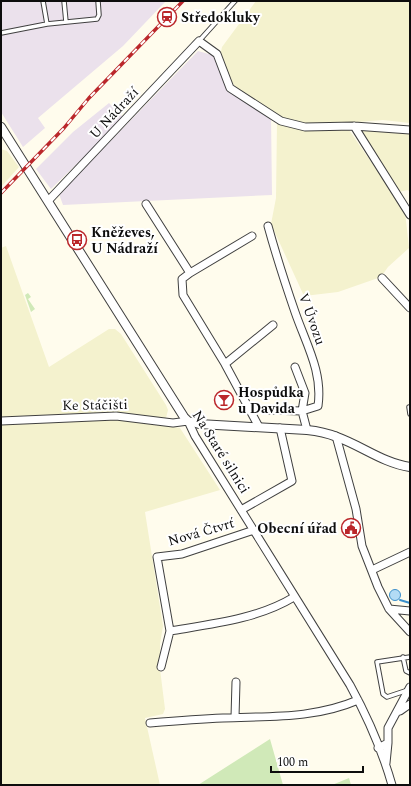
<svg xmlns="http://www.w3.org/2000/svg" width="411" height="786" font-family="Spectral,serif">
<rect width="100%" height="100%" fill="#fffced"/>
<path fill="#ebe1ec" d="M1 1H166L123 46 38 118 45 128 23 147 1 112Z
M198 51 216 56 229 93H236L271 116 272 195 63 205 59 194Z
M109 103 124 118 51 189 36 169 73 132Z"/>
<path fill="#f4f2ce" d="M256 1H410V123L383 120 344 123H301L286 119 245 96 233 84 220 56 222 47Z
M277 123 302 129 349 130 405 211 409 248 388 267 381 277 338 292 304 296 271 224 276 198Z
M361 127 410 128V193L408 190 398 192 361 135Z
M1 149 7 151 19 167 1 187Z
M6 246 49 367 109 329H115L121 334 166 405 168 410 166 418H1V248Z
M102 419 139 421 180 428 220 490 145 512 163 626 160 644V669L165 709 163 714 145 718 160 785H1V423H59Z"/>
<path fill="#d0e9b8" d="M28 293 31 297 28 299 35 309 31 312 25 295Z
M270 739 283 785H198Z
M349 778 351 785H332Z"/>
<path fill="#b3dbf5" stroke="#3b8fcb" d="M389.5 595a5.5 5.5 0 1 1 11 0a5.5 5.5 0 1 1-11 0Z"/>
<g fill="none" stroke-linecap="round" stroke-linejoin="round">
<path stroke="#3b8fcb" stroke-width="2" d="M400 600 410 603"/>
<defs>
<path id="service" d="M64 1 66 22
M47 24 97 19 99 15 98 1
M1 33 47 24 43 1
M199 41 235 1
M409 407 410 414
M403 657 406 671 410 673
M408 690 387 697 383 694 377 662 410 657"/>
<path id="minor" d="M354 126 410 215
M48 201 199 41 217 54 230 88 281 121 305 127 354 126 410 130
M146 204 190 273 182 279 183 295 225 364 259 427
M190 273 252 236
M382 278 410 308
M225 364 273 325
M295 367 305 393 302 411 307 430
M268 410 302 411 318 406C323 372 306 344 295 312 285 283 276 255 268 226
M1 421 116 416 173 423 188 421 195 436 350 685C367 716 382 750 392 785
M336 436 356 509 362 546 378 587 389 609 410 611
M241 510 292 481 280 428
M372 570 410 552
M389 609 410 632
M170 631C212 624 258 619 294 597
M161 667 170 631 157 557 182 554 254 530
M400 711 410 704
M235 717 236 682
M150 723C174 721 199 719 223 718 269 716 314 719 358 700
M378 748 388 743V728L410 687
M386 763 388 743"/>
<path id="tertiary" d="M1 127 184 417 188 421 199 424 307 430C317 431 327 433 337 437 362 446 383 463 410 467"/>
</defs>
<use href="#service" stroke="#404040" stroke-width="5.5"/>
<use href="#minor" stroke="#404040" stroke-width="9"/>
<use href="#tertiary" stroke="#404040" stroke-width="10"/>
<use href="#service" stroke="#fff" stroke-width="3.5"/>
<use href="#minor" stroke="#fff" stroke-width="7"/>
<use href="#tertiary" stroke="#fff" stroke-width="8"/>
<defs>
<path id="rail" d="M1 193 64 128 89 98 183 1"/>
</defs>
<use href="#rail" stroke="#bb272b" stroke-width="3.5"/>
<use href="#rail" stroke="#fff" stroke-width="2" stroke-dasharray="6" stroke-linecap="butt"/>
</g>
<defs>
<symbol id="station-ring" viewBox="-11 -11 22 22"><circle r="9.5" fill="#fff" stroke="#bb272b" stroke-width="1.5"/><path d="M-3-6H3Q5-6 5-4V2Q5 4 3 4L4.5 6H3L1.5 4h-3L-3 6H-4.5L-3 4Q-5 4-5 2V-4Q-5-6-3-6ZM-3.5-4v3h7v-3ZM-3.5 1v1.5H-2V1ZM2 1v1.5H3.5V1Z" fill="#bb272b"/></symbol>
<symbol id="bus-ring" viewBox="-11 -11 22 22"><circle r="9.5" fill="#fff" stroke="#bb272b" stroke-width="1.5"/><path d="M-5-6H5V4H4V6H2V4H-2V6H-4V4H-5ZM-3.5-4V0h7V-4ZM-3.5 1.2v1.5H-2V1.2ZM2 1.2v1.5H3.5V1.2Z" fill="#bb272b"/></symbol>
<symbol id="bar-ring" viewBox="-11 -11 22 22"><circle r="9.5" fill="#fff" stroke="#bb272b" stroke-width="1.5"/><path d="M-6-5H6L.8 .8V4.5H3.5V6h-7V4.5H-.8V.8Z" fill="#bb272b"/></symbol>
<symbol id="civic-ring" viewBox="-11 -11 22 22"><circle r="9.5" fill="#fff" stroke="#bb272b" stroke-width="1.5"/><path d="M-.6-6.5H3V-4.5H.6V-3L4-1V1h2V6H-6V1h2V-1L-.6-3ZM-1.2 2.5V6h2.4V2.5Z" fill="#bb272b"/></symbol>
</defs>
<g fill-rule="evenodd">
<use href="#station-ring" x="156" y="6" width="22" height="22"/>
<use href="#bus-ring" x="66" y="229" width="22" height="22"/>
<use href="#bar-ring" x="213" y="389" width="22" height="22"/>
<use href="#civic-ring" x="340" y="517" width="22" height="22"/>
</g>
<g text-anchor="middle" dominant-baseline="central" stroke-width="4" stroke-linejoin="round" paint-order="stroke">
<g font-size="14" font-weight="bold" fill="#0d0d0d" stroke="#fff" text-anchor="start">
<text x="181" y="17">Středokluky</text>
<text x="91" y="232">Kněževes,<tspan x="91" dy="16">U Nádraží</tspan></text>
<text x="238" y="392">Hospůdka<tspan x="238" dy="16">u Davida</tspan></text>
<text x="337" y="528" text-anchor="end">Obecní úřad</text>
</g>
<g font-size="14" fill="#0d0d0d" stroke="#fff">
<text transform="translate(114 113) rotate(-47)">U Nádraží</text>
<text transform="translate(312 319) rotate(70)">V Úvozu</text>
<text transform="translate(95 405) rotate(-1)">Ke Stáčišti</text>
<text transform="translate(221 452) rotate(58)">Na Staré silnici</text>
<text transform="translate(201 532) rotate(-16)">Nová Čtvrť</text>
</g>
</g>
<rect width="411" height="786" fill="none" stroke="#0d0d0d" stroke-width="4"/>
<path d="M271 766v6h92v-6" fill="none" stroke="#0d0d0d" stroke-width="2"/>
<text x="277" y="766" font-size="12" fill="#0d0d0d" stroke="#ffffff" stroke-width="3" paint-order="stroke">100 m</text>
</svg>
